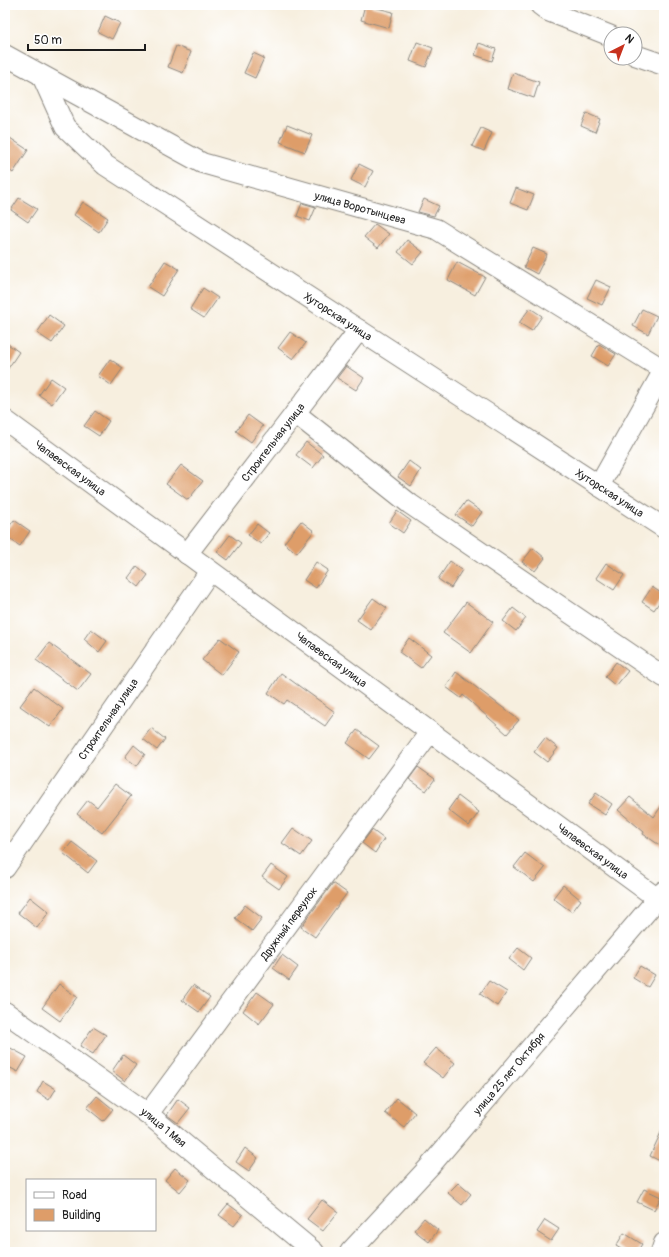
<svg xmlns="http://www.w3.org/2000/svg" width="669" height="1257" font-family="Pangolin,sans-serif">
<rect width="100%" height="100%" fill="#fff"/>
<filter id="ink" filterUnits="userSpaceOnUse"><feTurbulence type="fractalNoise" baseFrequency=".025" numOctaves="2"/><feDisplacementMap in="SourceGraphic" scale="8" xChannelSelector="R" yChannelSelector="G"/><feConvolveMatrix kernelMatrix="1 2 1 2 8 2 1 2 1" color-interpolation-filters="sRGB"/></filter>
<filter id="wash" filterUnits="userSpaceOnUse"><feTurbulence type="fractalNoise" baseFrequency=".012" numOctaves="4" result="noise"/><feDisplacementMap in="SourceGraphic" scale="16" xChannelSelector="R" yChannelSelector="G"/><feGaussianBlur stdDeviation="0.9" result="paint"/><feColorMatrix in="noise" values="0 0 0 0 0 0 0 0 0 0 0 0 0 0 0 0 0 1.4 0 .05"/><feComposite in="paint" operator="in"/></filter>
<g filter="url(#wash)">
<rect width="100%" height="100%" fill="#f7efdf"/>
<g id="blocks">
<path fill="#de9d69" d="M365 5 393 12 389 28 361 20Z
M105 16 120 23 112 39 98 32Z
M417 42 433 48 426 67 410 61Z
M479 43 496 49 492 61 475 55Z
M176 46 191 52 183 73 168 67Z
M253 53 264 58 255 78 244 73Z
M513 73 539 82 534 98 508 89Z
M586 113 600 119 595 132 581 126Z
M287 125 312 135 305 152 280 142Z
M481 128 492 133 484 151 472 146Z
M10 138 28 150 13 173 5 167V146Z
M359 164 373 171 365 187 351 180Z
M516 188 534 195 528 210 510 203Z
M19 198 37 209 28 222 11 210Z
M424 199 439 206 434 216 418 212Z
M83 202 108 218 99 232 74 215Z
M302 203 316 207 310 221 297 216Z
M375 224 389 234 378 248 364 237Z
M407 240 423 252 413 264 398 252Z
M533 248 547 254 537 274 524 267Z
M165 261 179 269 162 296 148 287Z
M457 262 485 277 475 295 448 280Z
M596 280 611 287 602 305 587 298Z
M203 288 218 298 204 318 190 309Z
M530 308 542 316 532 331 519 323Z
M642 309 657 316 648 334 633 326Z
M49 315 64 326 52 343 37 333Z
M290 332 306 343 293 359 278 348Z
M5 342 19 352 5 373Z
M599 344 616 354 608 366 592 356Z
M110 359 123 368 111 385 98 376Z
M346 366 364 378 356 390 337 378Z
M51 378 64 387 52 404 39 395Z
M95 411 109 421 99 436 84 426Z
M248 415 263 426 251 442 236 431Z
M306 442 323 455 313 468 296 455Z
M409 461 421 470 411 486 398 477Z
M181 465 203 481 188 500 166 484Z
M466 501 482 512 472 526 456 515Z
M397 511 411 521 403 533 389 523Z
M14 520 30 531 20 546 5 536V532Z
M301 521 314 531 297 553 284 543Z
M257 524 269 533 261 544 248 535Z
M230 535 241 543 228 560 217 552Z
M533 548 545 558 535 571 522 562Z
M450 561 462 570 451 588 438 579Z
M316 562 328 570 316 588 304 580Z
M606 563 624 575 614 590 596 578Z
M137 566 148 575 139 587 128 578Z
M652 587 664 595 654 610 642 602Z
M373 598 387 608 371 630 357 620Z
M466 602 493 622 471 653 443 633Z
M513 608 526 618 516 631 503 621Z
M91 629 107 641 99 652 84 639Z
M220 638 239 652 222 675 202 660Z
M409 638 431 655 421 668 399 652Z
M49 643 91 674 78 691 36 660Z
M616 662 628 671 616 686 605 677Z
M456 672 519 720 507 734 463 695 461 698 446 687Z
M281 673 335 712 325 726 287 700 284 704 268 693Z
M34 687 63 709 50 727 20 706Z
M151 728 165 739 157 750 143 739Z
M357 730 379 746 369 759 347 743Z
M545 738 558 748 547 762 534 752Z
M134 745 145 754 137 766 125 757Z
M418 767 435 779 426 791 409 779Z
M115 784 131 796 102 833 77 814 88 800 97 807Z
M596 793 612 804 605 815 588 804Z
M458 796 479 812 469 826 448 810Z
M630 797 654 817 664 802V848L643 834 644 832 618 810Z
M293 828 312 841 301 856 282 843Z
M372 830 384 839 375 853 362 843Z
M72 842 97 861 88 873 63 853Z
M525 853 545 868 534 882 514 867Z
M271 865 288 877 279 889 262 877Z
M333 883 347 893 315 937 301 927Z
M563 885 581 900 572 912 553 898Z
M30 897 49 912 37 928 18 913Z
M245 905 262 918 252 931 235 918Z
M518 948 531 958 523 970 509 959Z
M282 955 298 967 289 980 273 968Z
M640 966 655 975 648 987 633 978Z
M489 981 507 992 497 1006 480 994Z
M59 984 77 997 60 1021 42 1008Z
M193 985 210 997 199 1012 182 1000Z
M257 992 274 1004 259 1024 243 1011Z
M93 1027 106 1035 93 1054 80 1046Z
M5 1045 27 1057 18 1072 5 1065Z
M436 1048 455 1063 443 1078 423 1063Z
M123 1055 136 1065 125 1081 112 1071Z
M43 1081 56 1089 49 1100 37 1092Z
M97 1096 113 1109 103 1121 87 1108Z
M397 1098 415 1113 404 1127 385 1113Z
M178 1099 190 1108 178 1123 167 1115Z
M664 1126V1163L650 1156Z
M245 1148 258 1158 249 1171 236 1162Z
M175 1168 190 1180 180 1192 165 1180Z
M458 1183 471 1194 462 1205 448 1193Z
M644 1189 661 1197 654 1210 637 1202Z
M322 1200 338 1212 323 1231 307 1219Z
M228 1204 243 1215 234 1226 219 1215Z
M424 1218 438 1230 429 1242 414 1230Z
M545 1220 559 1229 551 1241 537 1232Z
M624 1233 642 1244 637 1252H626L616 1246Z"/>
</g>
</g>
<g filter="url(#ink)">
<use href="#blocks" fill-opacity="0" stroke="#8a867e" stroke-width="1"/>
<g fill="none" stroke-linecap="round" stroke-linejoin="round">
<defs>
<g id="minor">
<path d="M540 5 548 11 611 36"/>
<path id="s1" d="M5 55 202 163 436 229 664 370"/>
<path d="M635 55 664 65"/>
<path id="s2" d="M42 76 65 127 105 165 664 528"/>
<path d="M295 413 410 504 664 677"/>
<path id="s3" d="M5 420 658 899"/>
<path d="M599 486 664 370"/>
<path id="s4" d="M187 554 359 330"/>
<path id="s5" d="M5 868 210 571"/>
<path id="s6" d="M5 1012 148 1114 314 1252"/>
<path id="s7" d="M148 1114 430 732"/>
<path id="s8" d="M350 1252 430 1166 664 891"/>
<path d="M661 1252 664 1243"/>
</g>
</defs>
<use href="#minor" stroke="#8a867e" stroke-width="22"/>
<use href="#minor" stroke="#fff" stroke-width="20"/>
</g>
</g>
<g text-anchor="middle" dominant-baseline="central" stroke-width="4" stroke-linejoin="round" paint-order="stroke">
<g font-size="11" fill="#1c1c1c" stroke="#fff">
<text stroke="none"><textPath href="#s1" startOffset="389">улица Воротынцева</textPath></text>
<text stroke="none"><textPath href="#s2" startOffset="389">Хуторская улица</textPath></text>
<text stroke="none"><textPath href="#s4" startOffset="141">Строительная улица</textPath></text>
<text stroke="none"><textPath href="#s3" startOffset="81">Чапаевская улица</textPath></text>
<text stroke="none"><textPath href="#s2" startOffset="713">Хуторская улица</textPath></text>
<text stroke="none"><textPath href="#s3" startOffset="405">Чапаевская улица</textPath></text>
<text stroke="none"><textPath href="#s5" startOffset="181">Строительная улица</textPath></text>
<text stroke="none"><textPath href="#s3" startOffset="729">Чапаевская улица</textPath></text>
<text stroke="none"><textPath href="#s7" startOffset="237">Дружный переулок</textPath></text>
<text stroke="none"><textPath href="#s8" startOffset="239">улица 25 лет Октября</textPath></text>
<text stroke="none"><textPath href="#s6" startOffset="196">улица 1 Мая</textPath></text>
</g>
</g>
<rect width="669" height="1257" fill="none" stroke="#fff" stroke-width="20"/>
<rect x="26" y="1179" width="130" height="52" fill="#ffffff" stroke="#a4a4a4"/>
<rect x="34" y="1192" width="20" height="6" fill="#ffffff" stroke="#a4a4a4"/>
<text x="62" y="1199" font-size="12" fill="#1c1c1c">Road</text>
<rect x="34" y="1209" width="20" height="12" fill="#de9d69" stroke="#a4a4a4"/>
<text x="62" y="1219" font-size="12" fill="#1c1c1c">Building</text>
<g transform="translate(623 46) rotate(42)"><circle r="19" fill="#ffffff" stroke="#a4a4a4"/>
<path d="M0-3L7 15L0 10L-7 15Z" fill="#c8321e"/>
<text y="-6" font-size="11" font-weight="bold" text-anchor="middle" fill="#1c1c1c">N</text>
</g>
<path d="M28 44v6h117v-6" fill="none" stroke="#1c1c1c" stroke-width="2"/>
<text x="34" y="44" font-size="12" fill="#1c1c1c" stroke="#ffffff" stroke-width="3" paint-order="stroke">50 m</text>
</svg>
